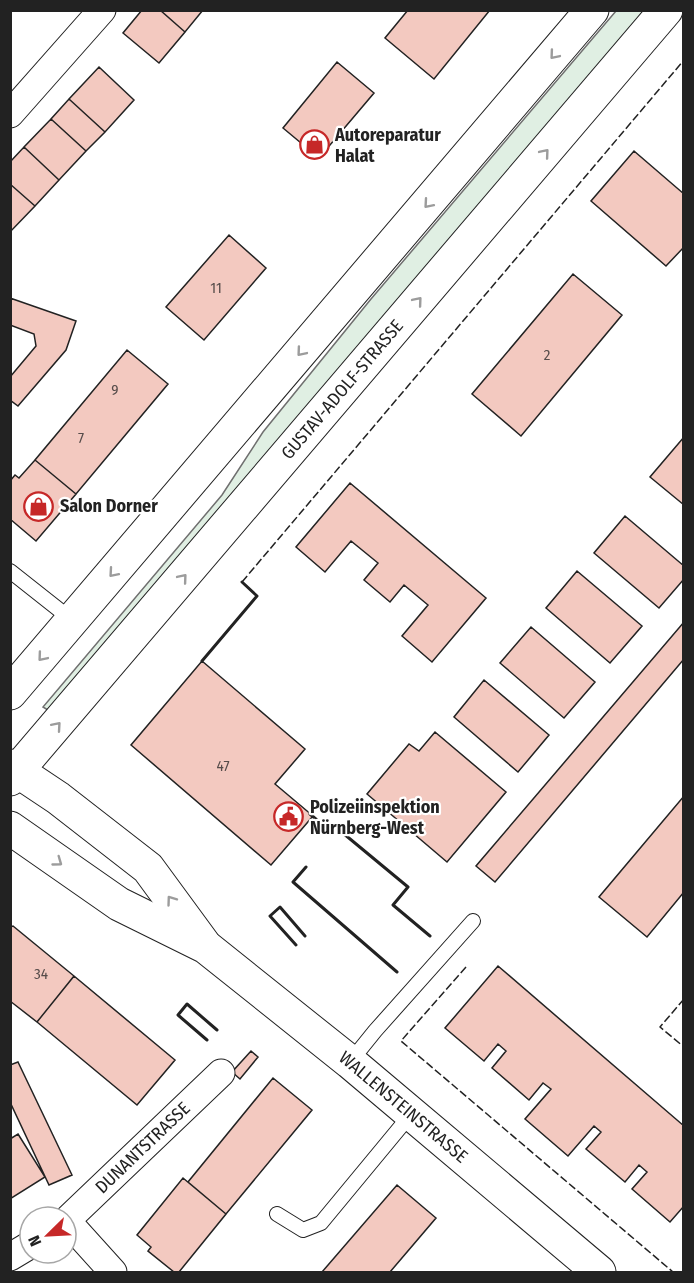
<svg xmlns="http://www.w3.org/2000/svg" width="694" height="1283" font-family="'Fira Sans Condensed',sans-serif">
<rect width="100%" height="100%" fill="#fff"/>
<path fill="#e0efe3" stroke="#6f6f6f" stroke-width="1.5" d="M616 11H646L51 712 43 707 222 495 263 432 371 299Z"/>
<path fill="#f3c9c0" stroke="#222" stroke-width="1.5" d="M142 10H160L185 32 159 63 123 33Z
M160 10H203L185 32Z
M408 10H490L434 79 385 38Z
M337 62 374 93 319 158 283 128Z
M99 67 134 100 105 132 69 99Z
M69 99 105 132 86 151 51 119Z
M51 119 86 151 59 180 24 147Z
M24 147 59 180 35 206 10 184V162Z
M634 151 684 194V247L666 266 591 201Z
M10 184 35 206 10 232Z
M229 235 266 268 204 340 166 307Z
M573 274 622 315 521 436 472 394Z
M10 298 76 321 66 350 18 406 10 400V377L36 346 34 334 10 325Z
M127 350 168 384 76 494 35 460Z
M684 437V505L650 477Z
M35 460 76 494 36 541 10 519V481L15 475 19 478Z
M350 483 486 598 432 662 402 636 428 605 404 585 390 602 364 580 378 563 351 541 325 572 296 547Z
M625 516 684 566V579L659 608 594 553Z
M577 571 642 626 610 663 546 608Z
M684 622V659L495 882 476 866Z
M531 627 595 682 564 718 500 663Z
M202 661 305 749 275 784 313 816 271 865 131 745Z
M484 680 549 735 518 772 454 717Z
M435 732 506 792 447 862 367 794 409 744 419 751Z
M684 796V892L647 937 599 897Z
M13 926 74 976 37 1022 10 1001V927Z
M498 966 684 1126V1206L670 1222 632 1189 647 1172 639 1165 625 1182 586 1149 601 1132 594 1126 568 1156 525 1119 551 1089 543 1083 529 1100 492 1068 506 1051 498 1044 484 1061 445 1028Z
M74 976 175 1060 137 1105 37 1022Z
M251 1051 258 1057 240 1079 232 1072Z
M18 1062 72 1175 49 1185 10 1102V1065Z
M273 1078 312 1110 226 1214 188 1182Z
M18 1134 45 1177 10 1199V1139Z
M183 1178 226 1214 179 1272H174L148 1251 151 1247 137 1235Z
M397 1185 436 1218 390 1272H322Z"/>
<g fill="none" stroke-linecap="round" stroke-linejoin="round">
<defs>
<path id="service" d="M10 571 72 620
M350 1062 375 1031 473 921
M277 1214 303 1230 321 1223 412 1113"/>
<g id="minor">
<path d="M10 114 102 10"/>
<path id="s1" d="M66 1221 221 1073"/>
<path d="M67 1221 113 1272"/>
<path d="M10 1257 30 1245"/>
</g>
<g id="tertiary">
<path d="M10 766 58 798 148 868 203 943"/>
<path id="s2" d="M10 828 119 904 206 947 350 1062 599 1272"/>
</g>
<g id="primary">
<path d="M10 693 592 10"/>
<path id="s3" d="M10 779 666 10"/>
</g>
</defs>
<use href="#service" stroke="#222" stroke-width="16"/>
<use href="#minor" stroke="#222" stroke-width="29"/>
<use href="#tertiary" stroke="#222" stroke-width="35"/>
<use href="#primary" stroke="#222" stroke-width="35"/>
<use href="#service" stroke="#fff" stroke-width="14"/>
<use href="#minor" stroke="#fff" stroke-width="27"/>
<use href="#tertiary" stroke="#fff" stroke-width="33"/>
<use href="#primary" stroke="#fff" stroke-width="33"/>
<path stroke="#222" stroke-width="1.5" stroke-dasharray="8 3" stroke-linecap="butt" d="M242 582 684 60
M466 967 401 1041 673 1272
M684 999 660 1027 684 1047"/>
<path stroke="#222" stroke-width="3" d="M202 661 257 596 242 582
M310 814 333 834 338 829 408 887 393 905 430 936
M306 867 293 882 397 972
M296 945 270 916 280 907 305 936
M207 1040 178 1015 187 1004 217 1030"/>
</g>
<defs><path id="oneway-chevron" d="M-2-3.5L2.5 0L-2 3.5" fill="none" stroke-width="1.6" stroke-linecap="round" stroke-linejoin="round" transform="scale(1.5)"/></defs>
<g stroke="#9c9c9c">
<use href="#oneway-chevron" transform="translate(554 55) rotate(130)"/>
<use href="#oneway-chevron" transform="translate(545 153) rotate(-50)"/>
<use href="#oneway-chevron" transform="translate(428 204) rotate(131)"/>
<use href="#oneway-chevron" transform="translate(418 301) rotate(-50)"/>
<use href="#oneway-chevron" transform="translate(301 352) rotate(130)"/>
<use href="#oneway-chevron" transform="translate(113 573) rotate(131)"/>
<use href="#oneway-chevron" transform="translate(183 578) rotate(-50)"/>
<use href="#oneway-chevron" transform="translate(42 657) rotate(130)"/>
<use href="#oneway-chevron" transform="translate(57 726) rotate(-49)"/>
<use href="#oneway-chevron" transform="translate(58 862) rotate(36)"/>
<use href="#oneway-chevron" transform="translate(171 900) rotate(-126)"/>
</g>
<defs>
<symbol id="shop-ring" viewBox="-11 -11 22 22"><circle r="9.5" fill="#fff" stroke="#c62828" stroke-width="1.5"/><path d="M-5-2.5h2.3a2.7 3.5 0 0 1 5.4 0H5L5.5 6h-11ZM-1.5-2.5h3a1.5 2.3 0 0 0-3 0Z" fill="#c62828"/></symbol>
<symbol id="civic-ring" viewBox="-11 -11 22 22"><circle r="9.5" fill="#fff" stroke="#c62828" stroke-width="1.5"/><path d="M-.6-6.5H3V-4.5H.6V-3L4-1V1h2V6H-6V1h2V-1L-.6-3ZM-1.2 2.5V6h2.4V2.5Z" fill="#c62828"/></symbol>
</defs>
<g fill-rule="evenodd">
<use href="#shop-ring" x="298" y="128" width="33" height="33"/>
<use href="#shop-ring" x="22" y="490" width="33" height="33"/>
<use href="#civic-ring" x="272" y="800" width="33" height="33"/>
</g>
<g text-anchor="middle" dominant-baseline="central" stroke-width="4.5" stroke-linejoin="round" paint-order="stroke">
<g font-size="15" fill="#564c4a">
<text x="216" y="288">11</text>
<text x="547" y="355">2</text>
<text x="115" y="390">9</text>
<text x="81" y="438">7</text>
<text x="223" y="766">47</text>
<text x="41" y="974">34</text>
</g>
<g font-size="18" font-weight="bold" fill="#222" stroke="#fff" text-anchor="start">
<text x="335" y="135">Autoreparatur<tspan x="335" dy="21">Halat</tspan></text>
<text x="60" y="506">Salon Dorner</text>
<text x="310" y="807">Polizeiinspektion<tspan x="310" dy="21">Nürnberg-West</tspan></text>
</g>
<g font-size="18" fill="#222" stroke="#fff">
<text stroke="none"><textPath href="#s3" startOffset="512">GUSTAV-ADOLF-STRASSE</textPath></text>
<text stroke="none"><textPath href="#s2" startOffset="484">WALLENSTEINSTRASSE</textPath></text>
<text stroke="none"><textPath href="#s1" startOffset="106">DUNANTSTRASSE</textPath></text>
</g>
</g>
<rect width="694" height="1283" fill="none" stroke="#222222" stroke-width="24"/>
<g transform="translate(48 1235) rotate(246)"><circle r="28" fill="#ffffff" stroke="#a7a7a7" stroke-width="1.5"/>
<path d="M0-4.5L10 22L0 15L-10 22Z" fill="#c62828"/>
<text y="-9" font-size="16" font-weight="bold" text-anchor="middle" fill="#222222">N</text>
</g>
</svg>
